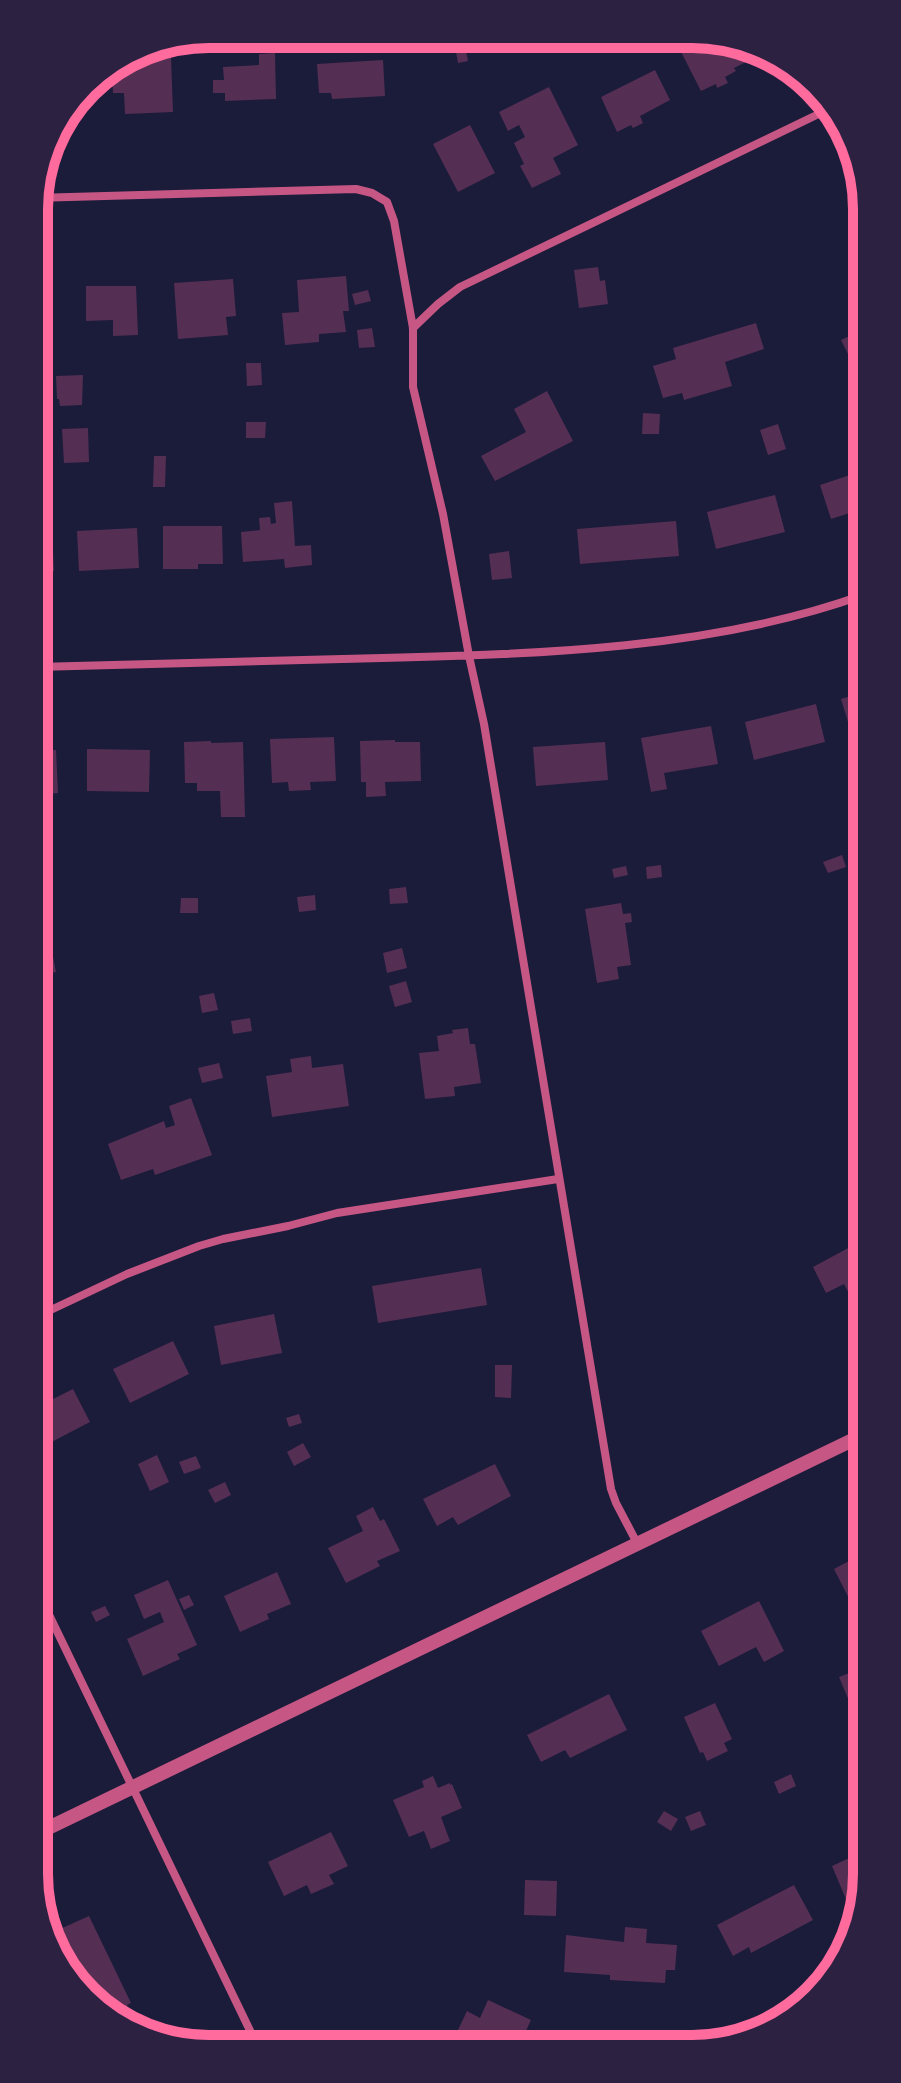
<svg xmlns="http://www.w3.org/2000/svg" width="901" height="2083" font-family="Poppins,sans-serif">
<rect width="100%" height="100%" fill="#1b1b3a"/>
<path fill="#542f53" d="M428 35 448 36 432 44Z
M723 37H727L750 50 754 58 734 68 736 71 725 77 728 83 717 88 716 84 701 91 678 46 695 38 700 49Z
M465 45 468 61 458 63 455 46Z
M275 53 276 99 225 101V93H213V80H224L223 67 259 65V54Z
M171 57 173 112 125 114 124 93H113L112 76 129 74 128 62H140L139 58Z
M383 60 385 96 332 99 331 93H319L317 64Z
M655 70 670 100 640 116 643 123 633 128 631 125 617 132 601 97Z
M549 87 578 145 553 158 561 174 532 188 520 166 524 164 514 143 525 137 519 125 508 131 499 112Z
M470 125 495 173 458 192 433 144Z
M598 267 600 281 605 280 608 304 579 308 574 270Z
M346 276 349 311H343L346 332 319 334V342L285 345 282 313 299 312 297 280Z
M233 279 236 316 226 317 228 335 178 339 174 283Z
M86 286H136L138 335 113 336V320L86 321Z
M368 290 371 301 355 305 352 294Z
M756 323 764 349 725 362 732 386 684 400 682 393 663 398 653 366 676 359 673 348Z
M372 328 375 347 359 348 357 330Z
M862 330V353L850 358 841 340Z
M246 363H261L262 385 247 386Z
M83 375 82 405 60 406 59 399H57L56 376Z
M547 391 573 441 495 481 481 456 526 432 514 409Z
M643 413 660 414 659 434H642Z
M246 422H266L265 438H246Z
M778 424 786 449 768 455 760 430Z
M88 428 89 462 64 463 62 429Z
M862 454V509L831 519 820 485 856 473 850 457Z
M154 456H166L165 487H153Z
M775 495 785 532 716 549 707 512Z
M292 501 295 546 311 545 312 565 285 568 284 559 243 562 241 532 260 530 259 518 270 517 271 524 276 523 274 503Z
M676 521 679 556 580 564 577 529Z
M163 526H222L223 564H198V569H163Z
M137 528 139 568 79 571 77 531Z
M52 530 54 571H36L35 531Z
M509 551 512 578 492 580 489 554Z
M863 692V732L852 735 841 699Z
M816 704 825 742 754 760 745 722Z
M711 726 718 764 664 773 667 789 651 792 641 738Z
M334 737 336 781 310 782 311 790 289 791 288 782 272 783 270 739Z
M395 740V742H420L421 781 385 782 386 796 366 797V782H361L360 741Z
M211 741V743L243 742 245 817H221L220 791H197V783H185L184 742Z
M605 742 608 780 536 786 533 747Z
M87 749 150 750 149 792 87 791Z
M56 750 58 793 36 795V751Z
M842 855 846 867 828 873 823 862Z
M661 865 662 877 647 879 646 867Z
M626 866 628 875 614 878 612 869Z
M406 887 408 903 390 904 389 889Z
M315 895 316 910 299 912 297 897Z
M181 898H198V913H180Z
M621 903 623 914 631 913 632 922 625 923 631 965 617 967 619 979 597 983 585 909Z
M37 932H44L45 946H37Z
M402 948 407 968 387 973 383 953Z
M53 957 56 972 37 976V960Z
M406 981 412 1002 395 1007 389 986Z
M214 993 218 1010 202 1013 199 996Z
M250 1018 252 1031 233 1034 231 1021Z
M468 1028 470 1044H475L481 1083 454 1087 455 1096 425 1099 419 1053 439 1051 437 1036 453 1033 452 1030Z
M311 1056 312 1068 343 1064 349 1106 272 1117 266 1076 292 1072 290 1059Z
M219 1063 223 1078 202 1083 198 1068Z
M191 1098 212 1155 155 1175 153 1169 121 1180 108 1144 164 1121 166 1128 175 1125 169 1106Z
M863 1240 865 1306 855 1311 848 1298 851 1297 844 1284 826 1293 813 1267Z
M481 1268 487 1305 378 1323 372 1286Z
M274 1314 282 1353 221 1365 214 1326Z
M173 1341 189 1374 130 1403 113 1369Z
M495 1365H512L511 1398 495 1397Z
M73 1389 90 1422 38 1449V1406L46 1402 44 1397 51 1394 53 1399Z
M299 1414 302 1423 289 1427 286 1418Z
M303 1443 311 1457 294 1466 287 1452Z
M157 1455 169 1482 150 1491 138 1464Z
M196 1456 201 1468 184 1474 179 1462Z
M495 1464 511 1496 458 1525 453 1517 437 1526 423 1499Z
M225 1482 231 1495 215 1503 208 1490Z
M373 1507 380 1521 384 1519 400 1551 377 1561 380 1566 346 1583 328 1548 363 1531 356 1516Z
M866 1552V1632L834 1569Z
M277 1572 291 1604 267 1614 269 1619 240 1632 224 1596Z
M168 1580 197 1645 177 1654 180 1659 143 1676 127 1639 164 1622 160 1612 144 1619 134 1595Z
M189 1595 194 1605 184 1610 179 1599Z
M759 1601 784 1651 764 1662 756 1647 719 1666 701 1631Z
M105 1606 110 1615 96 1622 91 1612Z
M852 1672 862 1696 849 1701 839 1677Z
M609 1694 627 1730 570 1758 565 1750 541 1762 527 1735Z
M715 1703 732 1739 724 1743 728 1751 707 1761 703 1752 700 1753 684 1717Z
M791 1774 796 1786 779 1794 774 1782Z
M433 1776 438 1788 450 1783V1785L452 1784 462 1808 441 1817 450 1841 431 1849 424 1831 409 1837 393 1800 424 1787 422 1781Z
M664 1811 678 1819 671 1831 657 1822Z
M700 1811 706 1825 691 1831 685 1817Z
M866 1830 867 1886 861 1898 848 1904 832 1866 858 1854 850 1837Z
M331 1832 348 1866 329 1875 334 1884 311 1894 307 1885 284 1896 268 1862Z
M525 1880 557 1881 556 1916 524 1915Z
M794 1885 813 1920 751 1953 749 1947 733 1956 717 1925Z
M89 1916 131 2003 127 2005 137 2025 86 1998 49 1934Z
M625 1927 647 1929 646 1943 677 1945 675 1970H666L665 1983 610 1980V1975L564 1972 566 1935 624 1942Z
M488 2000 531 2020 520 2044H467L471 2038 457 2032 467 2011 480 2018Z
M440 2036 459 2044 436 2045Z"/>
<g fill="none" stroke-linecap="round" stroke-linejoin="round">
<path stroke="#c65784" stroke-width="8" d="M34 198 356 189 372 193 387 202 394 221 413 328V387L443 514 469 656 484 724 611 1489 616 1503 637 1543
M413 328 438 304 460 287 829 109
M36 667C151 664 267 661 382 658 540 654 713 649 863 595
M38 1316 127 1274 199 1246 223 1239 288 1226 337 1213 558 1179
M39 1594 257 2045"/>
<path stroke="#c65784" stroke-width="14" d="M40 1832 865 1434"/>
</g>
<path d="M0 0H901V2083H0ZM209 48H692A161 161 0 0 1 853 209V1874A161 161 0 0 1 692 2035H209A161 161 0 0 1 48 1874V209A161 161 0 0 1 209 48Z" fill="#2d2142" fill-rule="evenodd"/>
<path fill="none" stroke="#ff6b9d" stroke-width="10" d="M209 48H692A161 161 0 0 1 853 209V1874A161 161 0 0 1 692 2035H209A161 161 0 0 1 48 1874V209A161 161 0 0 1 209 48Z"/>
</svg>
